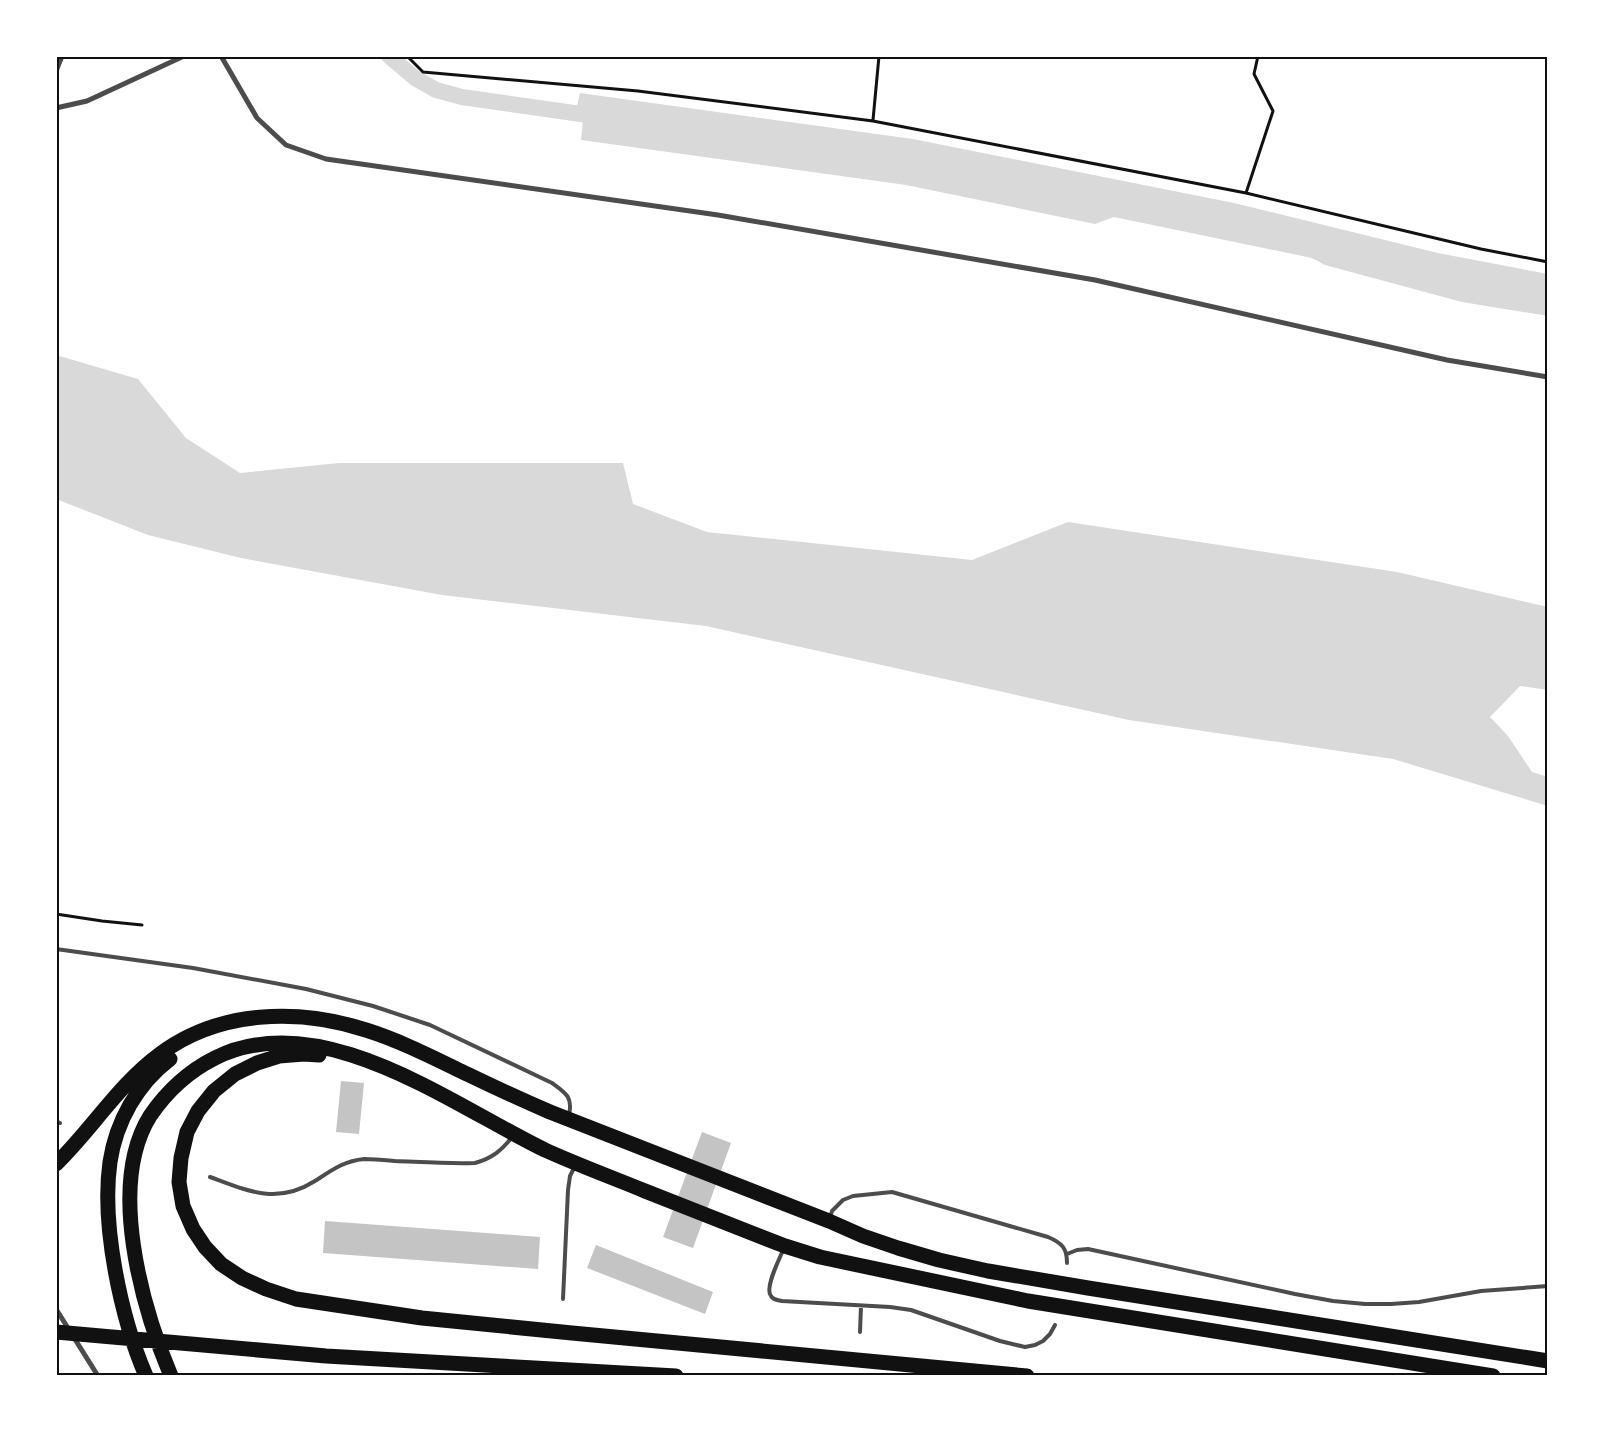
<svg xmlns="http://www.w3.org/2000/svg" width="1604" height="1432" font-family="'Playfair Display',serif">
<rect width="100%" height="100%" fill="#fff"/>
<path fill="#d9d9d9" d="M580 93 913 139 1234 203 1438 253 1548 274V316L1462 302 1325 265 1312 258 1114 217 1095 224 906 185 581 140 583 121 566 119 567 105 577 106Z
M56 355 138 379 186 438 240 473 339 463H623L633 504 707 532 972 560 1068 522 1397 572 1548 607V690L1520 686 1490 717 1508 736 1532 772 1548 777V806L1393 759 1129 720 706 626 442 595 241 558 148 535 56 499Z"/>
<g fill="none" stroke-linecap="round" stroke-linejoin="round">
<path stroke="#d9d9d9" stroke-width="16" d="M389 56 415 78 436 90 462 97 588 115"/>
</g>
<path fill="#c4c4c4" d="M341 1081 364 1083 359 1134 336 1132Z
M702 1132 731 1143 693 1248 663 1237Z
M325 1221 540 1237 538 1269 323 1253Z
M596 1245 713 1292 705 1314 587 1268Z"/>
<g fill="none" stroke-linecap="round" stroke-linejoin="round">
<path stroke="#111" stroke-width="3" d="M407 56 423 72 638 91 873 121 1246 193 1481 249 1548 262
M873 120 879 56
M1246 193 1273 111 1254 74 1258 56
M56 914 102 921 142 925"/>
<path stroke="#4c4c4c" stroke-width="4" d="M56 949 193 968 306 989 373 1006 430 1025 552 1083C566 1093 573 1097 569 1115
M56 1121 60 1123
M210 1177C248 1191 277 1205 315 1181 332 1170 344 1161 364 1159 374 1159 384 1160 395 1161 421 1162 448 1164 475 1163 493 1158 502 1150 513 1136
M830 1218 832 1211 843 1200 853 1196 892 1192 1048 1237C1062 1243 1067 1248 1067 1263
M784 1248C780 1258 764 1288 771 1296 773 1300 778 1300 782 1301L890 1307 911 1310 1000 1341 1025 1347 1035 1345 1043 1341 1050 1334 1055 1325
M1067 1254 1077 1250 1088 1249 1295 1294 1333 1301 1365 1304H1391L1419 1302 1481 1291 1548 1286
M563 1299 568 1190 570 1176 575 1166
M860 1332 861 1306"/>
<path stroke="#4c4c4c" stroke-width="5" d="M221 56 257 118 286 145 326 159 718 215 1095 280 1447 360 1548 377
M56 71 62 56
M56 108 87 101 184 56
M56 1309 98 1376"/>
<path stroke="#111" stroke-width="15" d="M319 1055 304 1054 279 1056 257 1063 235 1074 214 1091 198 1111 187 1132 181 1158 179 1182 183 1206 193 1229 205 1247 221 1264 242 1278 266 1289 296 1299 422 1318 572 1333 1027 1376
M56 1164C92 1129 119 1084 160 1054 219 1010 298 1008 366 1030 401 1041 434 1058 467 1074 494 1087 522 1100 550 1112L829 1221 863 1236 898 1248 939 1260 988 1271 1088 1288 1548 1361
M56 1332 326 1356 676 1376
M146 1376C121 1318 101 1225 110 1162 116 1122 137 1084 170 1059
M171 1376C142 1307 107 1185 150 1116 167 1091 187 1072 215 1058 321 1005 452 1105 545 1150 578 1165 611 1177 645 1191 691 1209 738 1228 785 1246L820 1257 1028 1301 1493 1376"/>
</g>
<rect width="1604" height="1432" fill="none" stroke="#ffffff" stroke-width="115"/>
<rect x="58" y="58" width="1488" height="1316" fill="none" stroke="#111" stroke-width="2"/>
</svg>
